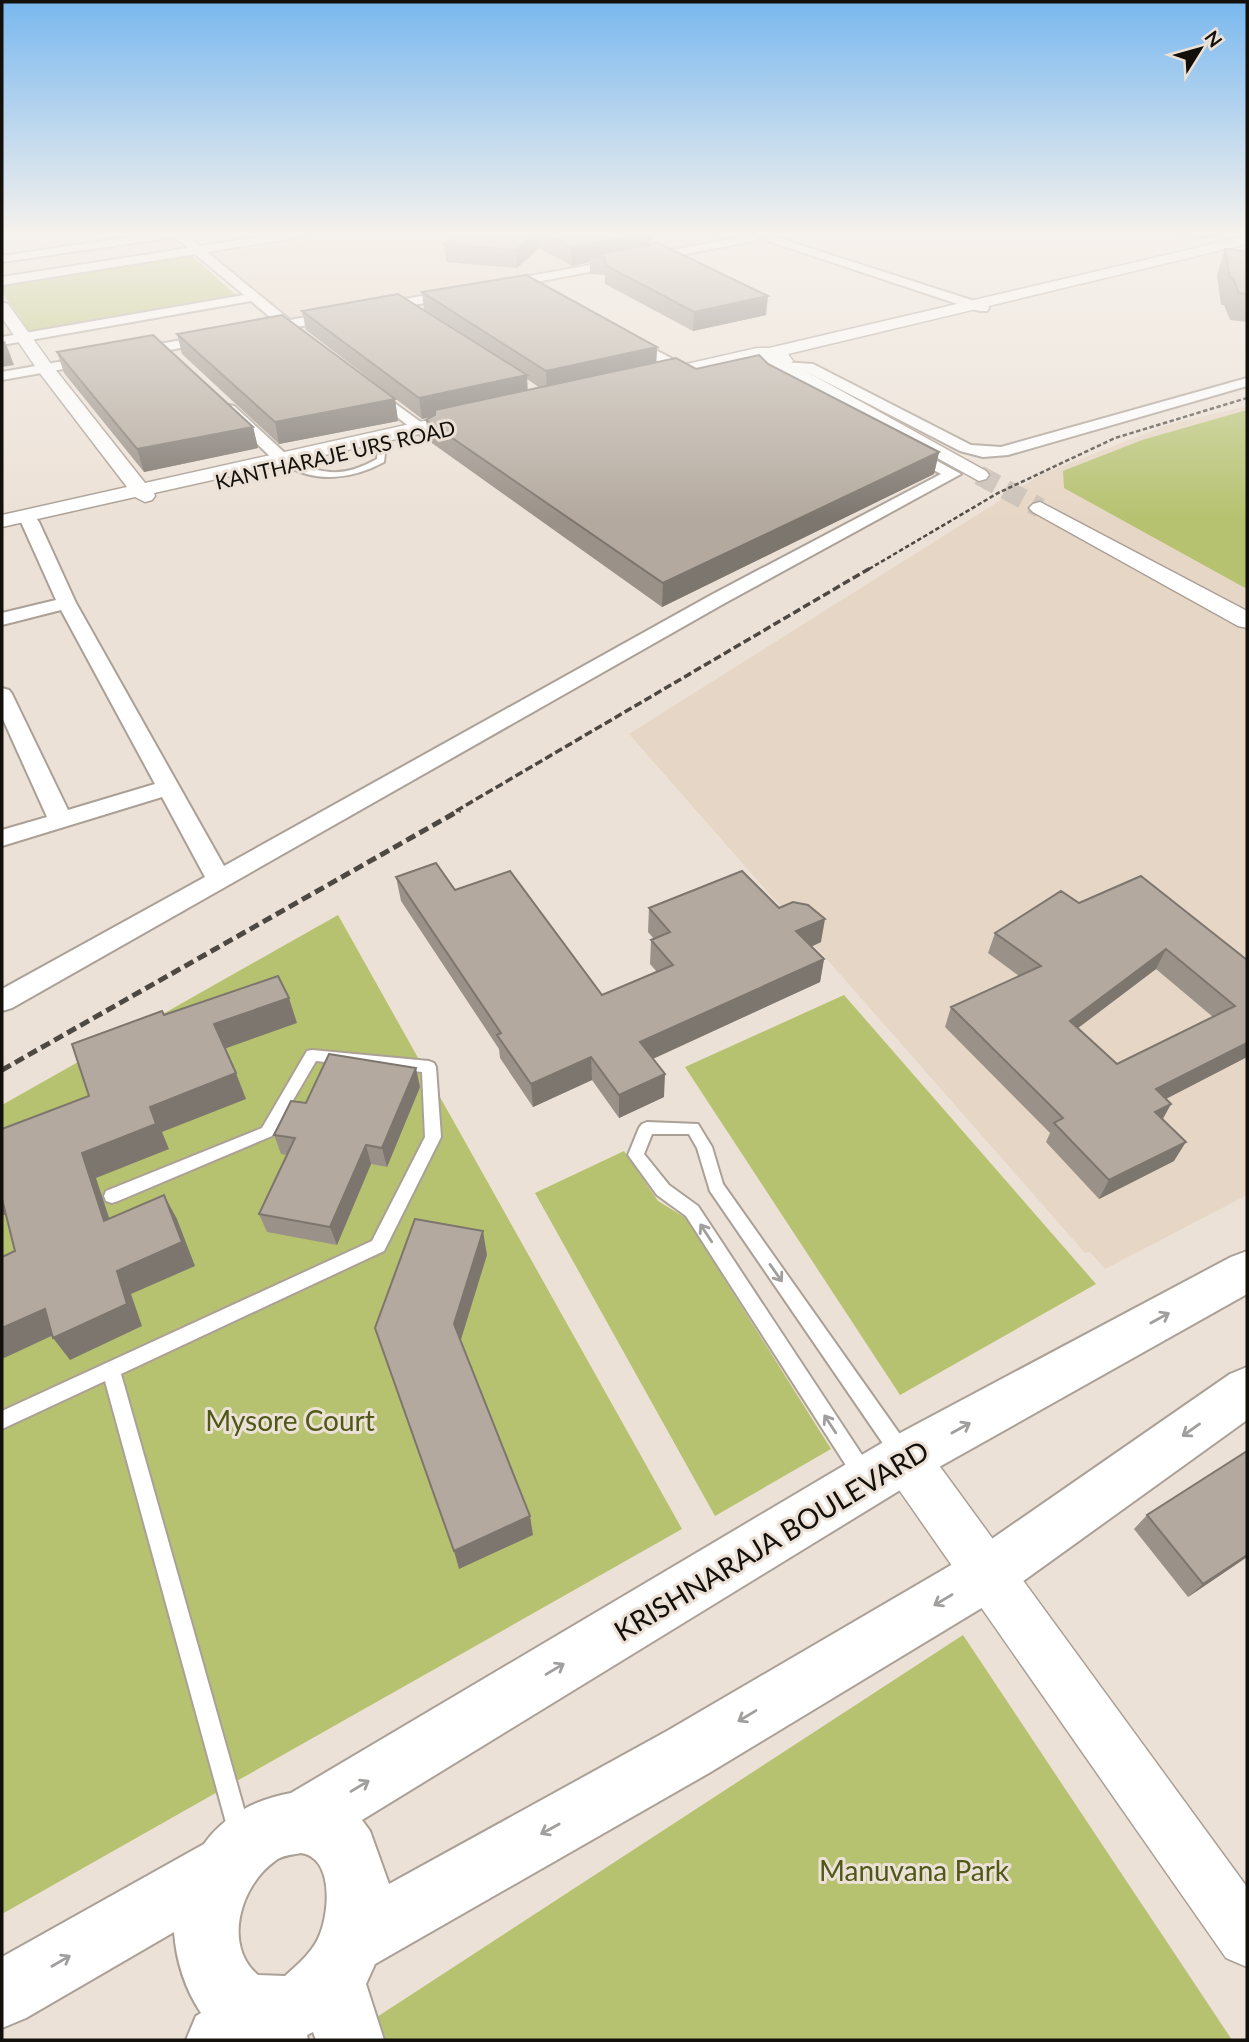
<svg xmlns="http://www.w3.org/2000/svg" width="1249" height="2042" font-family="Lato,sans-serif">
<rect width="100%" height="100%" fill="#ece1d6"/>
<path fill="#e6d6c5" d="M349 233H740L745 235 292 320 213 255Z
M1247 406V1195L1105 1269 1090 1252 1085 1253 629 734 1042 474 1170 424Z"/>
<path fill="#b6c270" d="M191 255 236 295 29 331 2 292V285Z
M1247 410V589L1064 488 1063 471 1142 440Z
M338 915 682 1529 2 1914V1105Z
M844 995 1096 1284 900 1395 685 1067Z
M624 1151 658 1201 686 1218 831 1449 715 1516 535 1193Z
M963 1635 1232 2040H384L377 2017Z"/>
<g fill="none" stroke-linecap="round" stroke-linejoin="round">
<path stroke="#cbc2b8" stroke-width="20" stroke-dasharray="20 10" stroke-linecap="butt" d="M979 475 1040 508"/>
<defs>
<path id="service" d="M382 442 386 444 384 462C353 479 315 484 285 464L289 462C325 473 341 479 377 459L378 444Z
M312 1050 429 1061 434 1063 436 1067 441 1137 384 1251 121 1374 250 1830 247 1838 239 1841 231 1838 228 1830 105 1381 2 1429V1411L372 1241 425 1137 422 1072 316 1061 272 1136 118 1201 112 1203 106 1201 104 1196 106 1191 262 1128 307 1051Z
M647 1122 698 1124 712 1147 723 1184 909 1447 911 1454 909 1461 902 1463 895 1461 710 1191 697 1148 689 1134H652L644 1154 669 1185 698 1206 870 1467 872 1474 870 1481 863 1483 856 1481 686 1216 657 1195 631 1159 628 1155 639 1128 642 1124Z"/>
<path id="minor" d="M156 233H183L200 246 286 233H311L306 236 207 252 290 320 754 235 760 238 754 241 297 327 303 332 296 336 284 329 253 333V327L277 323 251 301 2 345V337L244 295 195 254 2 285V277L188 248 175 237 2 262V256Z
M772 236 987 305 989 308 987 311H979L768 241 766 239Z
M215 334 220 335V341L2 380V372Z
M625 334 688 367 690 370 688 373H678L620 341 618 338Z
M783 362 813 364 971 445 1001 447 1247 378V386L1008 455 983 457 960 451 805 371 787 370 782 377 785 381 783 384 768 382C765 376 776 364 783 362Z
M367 383 433 431 436 434 433 437H423L362 390V384Z
M229 405 234 406 287 455 289 458 287 461H275L224 412 222 409 224 406Z
M904 443 961 474 725 603 12 1008 2 1011V989L205 877 162 797 2 846V830L47 817 2 717V688L9 690 12 694 68 810 155 784 61 610 2 625V613L56 600 21 522 24 518H36L39 522 76 603 224 866 711 595 941 474 898 451 896 448 898 445Z"/>
<path id="tertiary" d="M1247 236V244L788 354 793 361 791 363 986 471 989 475 986 479 979 481 776 369 763 370 745 366 742 361 647 383 638 378 647 373 757 348H769Z
M2 302 8 304 51 364 145 483 473 410 482 416 473 422 154 493 155 496 152 500 145 502 135 497 2 527V515L127 487 39 372 2 318Z
M1040 502 1247 611V628L1238 626 1033 512 1029 508 1033 504Z
M905 1435 922 1442 1247 1887V1967L1226 1958 888 1474 882 1458 888 1442Z"/>
<path id="secondary" d="M1247 1251V1294L923 1476 362 1820 370 1831 389 1884 667 1731 970 1554 1230 1374 1247 1367V1420L1008 1592 709 1773 375 1964 366 1984 384 2040H316L313 2032 307 2035 308 2040H186L196 2016 201 2013C185 1989 176 1960 174 1932L26 2018 2 2028V1957L204 1844C224 1815 257 1799 291 1793L887 1440 1231 1257ZM301 1853C334 1858 329 1912 320 1934 314 1951 298 1964 285 1976L258 1975C222 1945 241 1885 275 1861 282 1855 292 1855 301 1853Z"/>
</defs>
<use href="#service" stroke="#aba096" stroke-width="4"/>
<use href="#minor" stroke="#aba096" stroke-width="4"/>
<use href="#tertiary" stroke="#aba096" stroke-width="3"/>
<use href="#secondary" stroke="#aba096" stroke-width="4"/>
<use href="#service" fill="#fff" fill-rule="evenodd"/>
<use href="#minor" fill="#fff" fill-rule="evenodd"/>
<use href="#tertiary" fill="#fff" fill-rule="evenodd"/>
<use href="#secondary" fill="#fff" fill-rule="evenodd"/>
<path stroke="#4d4842" stroke-width="2.5" stroke-dasharray="4.5 2.5" stroke-linecap="butt" d="M869 569 998 493 1115 438 1247 398"/>
<path stroke="#4d4842" stroke-width="3.5" stroke-dasharray="8 3.5" stroke-linecap="butt" d="M456 811 872 567"/>
<path stroke="#4d4842" stroke-width="5" stroke-dasharray="10 5" stroke-linecap="butt" d="M2 1070 460 810"/>
</g>
<path fill="#9a9188" fill-rule="evenodd" d="M450 233H657L647 245 766 315 693 331 605 284V275L590 274V262L572 266 539 248 517 268 446 262 444 244 451 238Z
M1167 233H1231L1198 240Z
M1225 249 1247 251V322L1230 320 1224 305H1221L1217 275Z
M422 292 657 347 656 362 696 369 768 364 939 452 934 474 662 607 429 441 426 420 430 417 422 419 306 330 302 311 424 310ZM527 379 540 388 527 390Z
M177 334 395 399 398 421 279 444 182 354Z
M57 352 253 427 258 448 144 472 64 373Z
M396 877 455 890 602 995 657 972 650 964 651 940 654 939 648 932 649 908H779L821 942 811 947 824 959 820 982 653 1059 664 1097 619 1118 592 1080 533 1107 500 1058 499 1049 401 901Z
M1079 903 1247 960V1057L1166 1099 1171 1104 1163 1119 1174 1161 1099 1199 1046 1142 1050 1133 945 1027 951 1007 1019 976 988 953 995 933ZM1156 969 1213 1017 1117 1064 1078 1028Z
M420 1087 387 1167 371 1164 337 1245 267 1232 259 1214 287 1155 281 1154 274 1135 306 1103Z
M1147 1515 1247 1557 1188 1597 1134 1529Z"/>
<path fill="#7d766f" d="M536 233H539V248L517 268 516 250Z
M643 233H657L641 253 590 256V262L572 266 571 247Z
M1201 233H1231L1198 240Z
M768 296 766 315 693 331 694 312Z
M5 341 14 365 2 367V342Z
M657 347 656 368 547 392 546 371Z
M527 375 528 396 422 419 419 398Z
M395 399 398 421 279 444 275 422Z
M253 427 258 448 144 472 137 449Z
M939 452 934 474 662 607 663 583Z
M825 919 821 942 792 955 796 931Z
M1166 949 1156 969 1062 1040 1070 1021Z
M824 959 820 982 639 1065 640 1042Z
M289 998 297 1023 224 1049 214 1024Z
M1247 1043V1057L1146 1109 1156 1089Z
M591 1057 592 1080 533 1107 531 1084Z
M416 1068 420 1087 387 1167 382 1148Z
M236 1073 246 1099 162 1132 169 1149 96 1178 118 1245 104 1221 82 1153 150 1107Z
M665 1074 664 1097 619 1118V1095Z
M1171 1104 1160 1123 1155 1112Z
M1186 1142 1174 1161 1099 1199 1109 1180Z
M366 1145 371 1164 337 1245 330 1227Z
M2 1191 15 1210 2 1216Z
M164 1195 177 1219 195 1266 131 1294 142 1326 70 1360 53 1338Z
M483 1231 487 1255 459 1346 454 1324Z
M45 1309 62 1331 2 1359V1328Z
M530 1516 533 1535 459 1569 454 1551Z
M1247 1555V1557L1188 1597 1203 1584Z"/>
<path fill="#b3a99e" stroke="#7d766f" stroke-width="2" fill-rule="evenodd" d="M457 233H536L516 250 444 244Z
M543 233H643L641 235 571 247Z
M658 243 768 296 694 312 605 265V257L590 256Z
M1225 249 1247 251V294L1239 293 1233 278H1230Z
M526 275 657 347 546 371 422 292Z
M398 294 527 375 419 398 302 311Z
M282 315 395 399 275 422 177 334Z
M153 335 253 427 137 449 57 352Z
M759 355 768 364 939 452 663 583 426 420 435 415V410L676 358 696 369Z
M436 863 455 890 510 871 602 995 673 965 651 940 670 932 649 908 742 871 779 908 793 902 808 905 825 919 796 931 824 959 640 1042 665 1074 619 1095 591 1057 531 1084 497 1035 501 1033 396 877Z
M1141 876 1247 960V1043L1156 1089 1171 1104 1155 1112 1186 1142 1109 1180 1054 1123 1063 1118 951 1007 1041 966 995 933 1061 891 1079 903ZM1166 949 1235 1006 1117 1064 1070 1021Z
M278 976 289 998 214 1024 236 1073 150 1107 156 1124 82 1153 104 1221 164 1195 182 1242 117 1271 127 1304 53 1338 45 1309 2 1328V1257L15 1251 2 1199V1129L89 1096 72 1044 162 1011 164 1015Z
M329 1054 416 1068 382 1148 366 1145 330 1227 259 1214 295 1138 274 1135 291 1101 306 1103Z
M415 1219 483 1231 454 1324 530 1516 454 1551 375 1328Z
M1247 1451V1555L1203 1584 1147 1515Z"/>
<defs><path id="oneway-shaft" d="M-6 0H5M1.5-3L5.5 0L1.5 3" fill="none" stroke-width="1.6" stroke-linecap="round" stroke-linejoin="round" transform="scale(1.75)"/></defs>
<g stroke="#a19f9e">
<use href="#oneway-shaft" transform="translate(706 1233) rotate(-123)"/>
<use href="#oneway-shaft" transform="translate(776 1273) rotate(55)"/>
<use href="#oneway-shaft" transform="translate(1160 1318) rotate(-29)"/>
<use href="#oneway-shaft" transform="translate(830 1424) rotate(-123)"/>
<use href="#oneway-shaft" transform="translate(961 1428) rotate(-29)"/>
<use href="#oneway-shaft" transform="translate(1191 1430) rotate(145)"/>
<use href="#oneway-shaft" transform="translate(943 1600) rotate(149)"/>
<use href="#oneway-shaft" transform="translate(555 1669) rotate(-31)"/>
<use href="#oneway-shaft" transform="translate(747 1716) rotate(149)"/>
<use href="#oneway-shaft" transform="translate(360 1786) rotate(-31)"/>
<use href="#oneway-shaft" transform="translate(550 1829) rotate(151)"/>
<use href="#oneway-shaft" transform="translate(61 1961) rotate(-30)"/>
</g>
<linearGradient id="sky" x2="0" y2="1"><stop stop-color="#79b8ef"/><stop offset="0.45" stop-color="#f6f2ed"/><stop offset="1" stop-color="#f6f2ed" stop-opacity="0"/></linearGradient>
<rect width="1249" height="519" fill="url(#sky)"/>
<g text-anchor="middle" dominant-baseline="central" stroke-width="6" stroke-linejoin="round" paint-order="stroke">
<g font-size="21" fill="#13100c" stroke="#ece1d6">
<text transform="translate(335 454) rotate(-13)">KANTHARAJE URS ROAD</text>
</g>
<g font-size="28" fill="#505818" stroke="#ece1d6">
<text x="290" y="1420">Mysore Court</text>
<text x="914" y="1870">Manuvana Park</text>
</g>
<g font-size="28" fill="#13100c" stroke="#ece1d6">
<text transform="translate(771 1540) rotate(-31)">KRISHNARAJA BOULEVARD</text>
</g>
</g>
<rect width="1249" height="2042" fill="none" stroke="#13100c" stroke-width="7"/>
<g transform="translate(1200 49) rotate(53)" stroke="#ece1d6" stroke-width="5" paint-order="stroke">
<path d="M0-5L12 26L0 18L-12 26Z" fill="#13100c"/>
<text y="-10" font-size="19" font-weight="bold" text-anchor="middle" fill="#13100c">N</text>
</g>
</svg>
